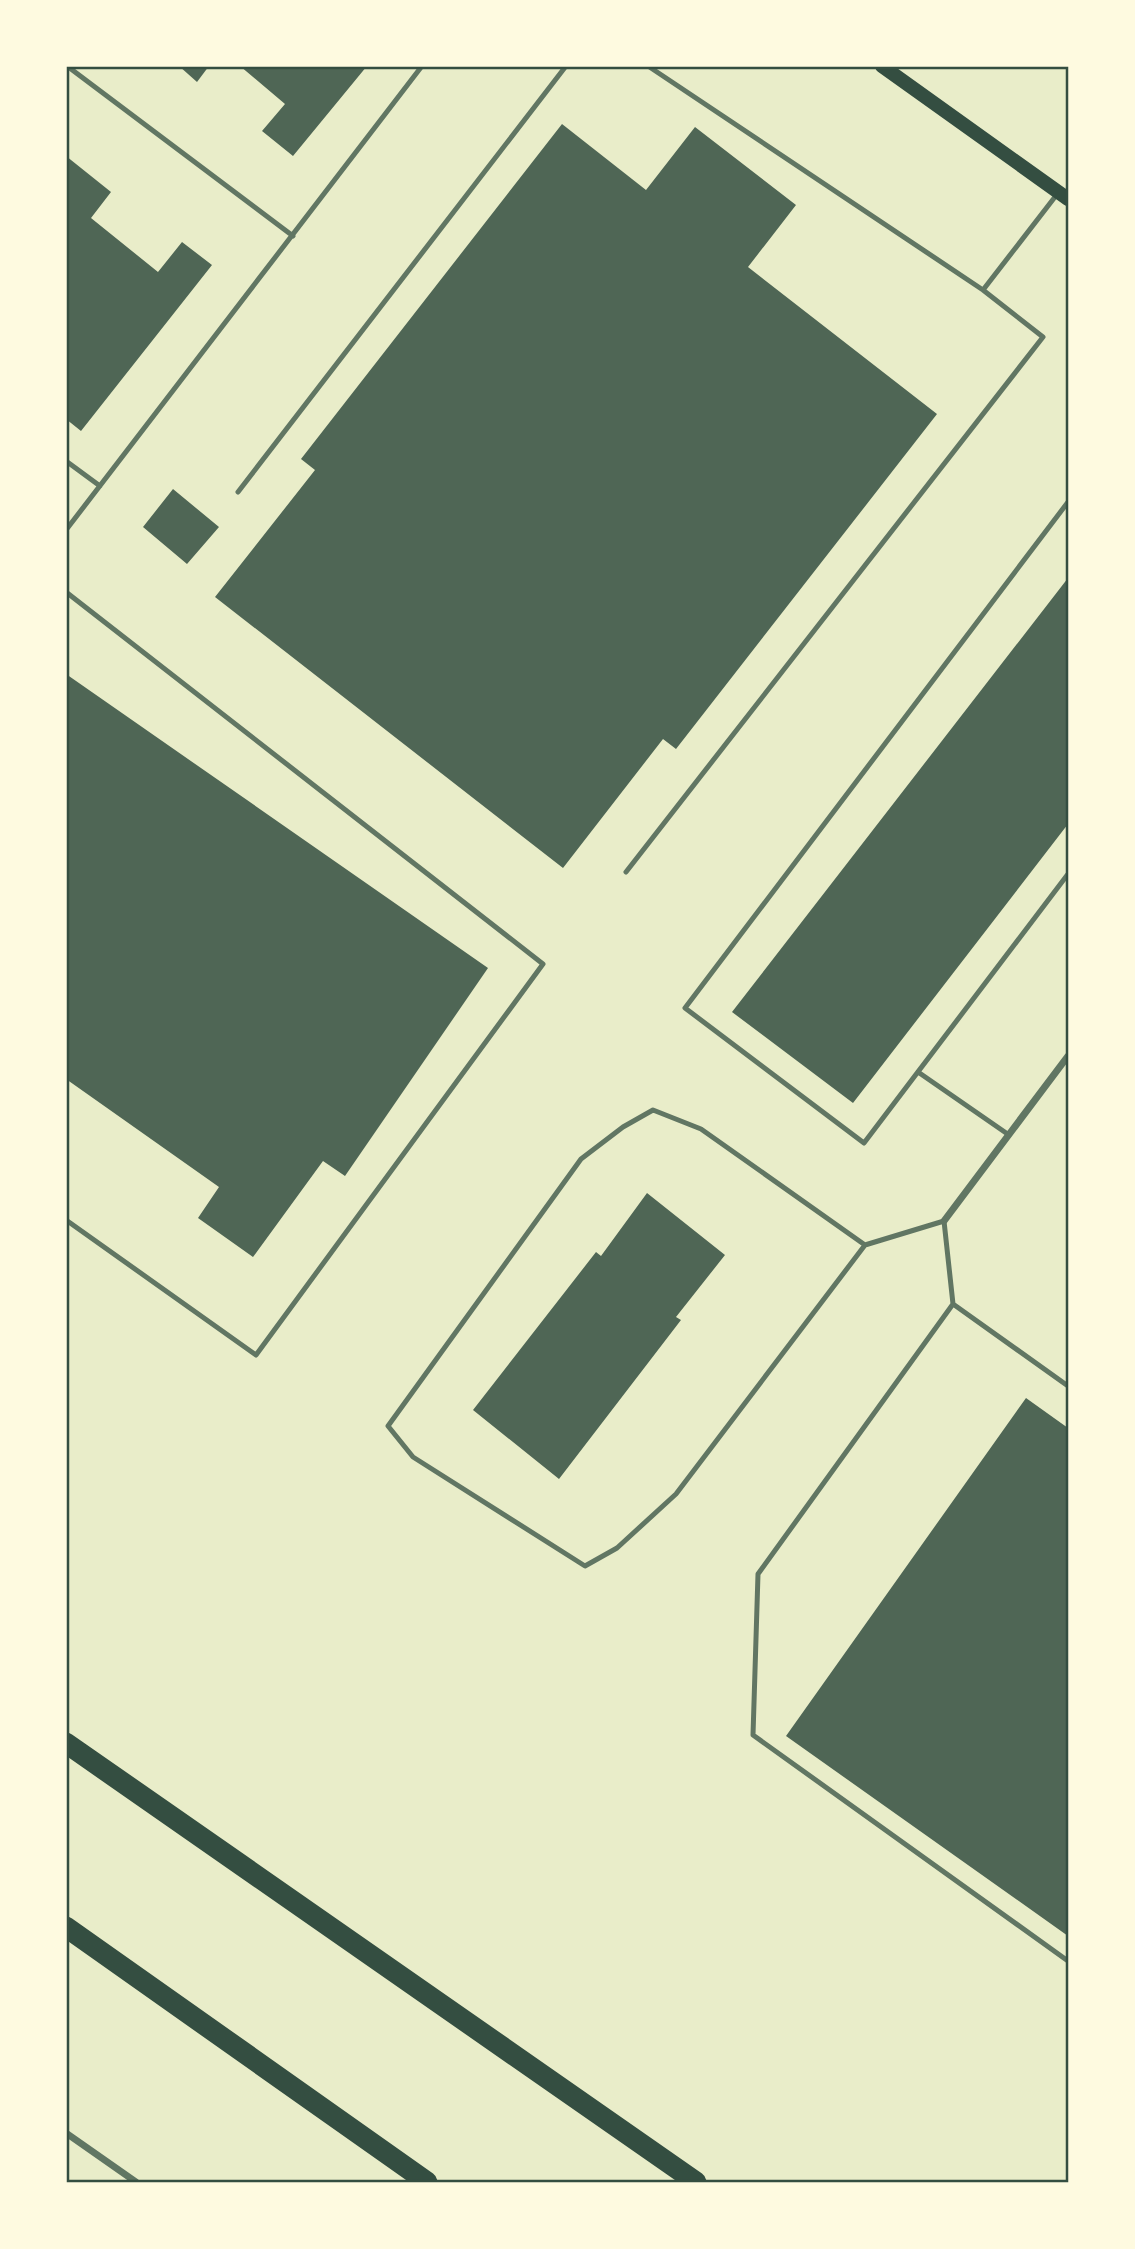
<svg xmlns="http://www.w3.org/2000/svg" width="1135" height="2249" font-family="Rubik,sans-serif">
<rect width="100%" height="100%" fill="#e9edc9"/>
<path fill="#4f6655" d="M179 66H209L197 82Z
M240 66H367L293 156 262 131 285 104Z
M562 124 646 190 695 127 796 205 748 267 937 414 676 749 663 739 563 868 215 597 315 470 301 459Z
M66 156 111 192 91 218 158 272 182 242 212 265 81 431 66 419Z
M173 489 219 527 187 564 143 527Z
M1068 578V824L853 1103 732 1012Z
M66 674 488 968 345 1176 323 1161 253 1257 198 1218 219 1187 66 1079Z
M647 1193 725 1255 676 1317 681 1320 559 1479 473 1410 596 1252 601 1256Z
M1026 1398 1068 1428V1936L786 1736Z"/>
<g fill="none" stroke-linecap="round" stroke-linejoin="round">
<path stroke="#617663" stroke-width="5" d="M67 66 293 236
M983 290 1058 193
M66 461 100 486
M238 492 566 66
M1068 502 685 1008 864 1143 1068 874
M66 530 422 66
M66 592 543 964 256 1355 66 1220
M626 872 1043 337 983 290 648 66
M918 1072 1009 1135
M865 1245 676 1494 617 1548 585 1566 413 1457 388 1426 581 1159 623 1127 653 1110 701 1129 865 1245 944 1221 953 1304 1068 1386
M953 1304 758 1574 753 1735 1068 1961"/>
<path stroke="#617663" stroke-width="7" d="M944 1221 1068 1056
M66 2133 136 2182"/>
<path stroke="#344e41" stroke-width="14" d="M882 66 1068 199"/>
<path stroke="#344e41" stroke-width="21" d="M66 1743 696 2182
M66 1927 427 2182"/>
</g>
<rect width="1135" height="2249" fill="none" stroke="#fefae0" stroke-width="136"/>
<rect x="68" y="68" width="999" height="2113" fill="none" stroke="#344e41" stroke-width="2.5"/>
</svg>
